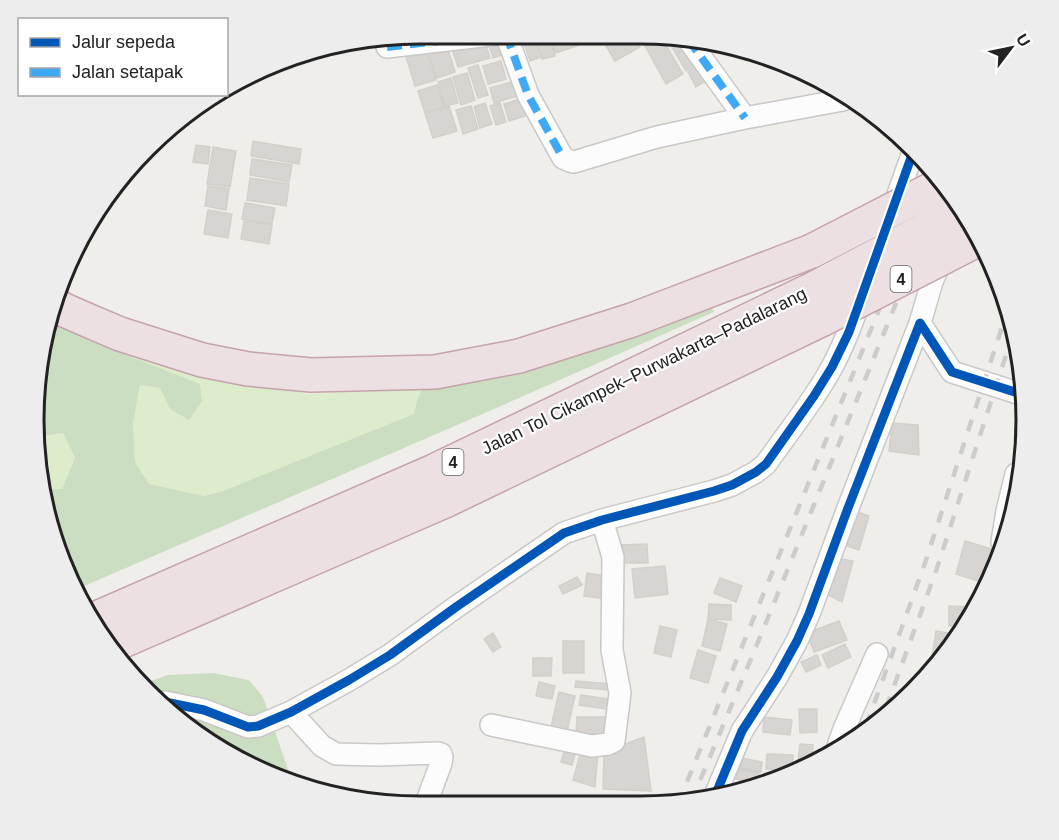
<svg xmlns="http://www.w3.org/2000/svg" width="1059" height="840" font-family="Arial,sans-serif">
<rect width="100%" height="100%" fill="#f0eeeb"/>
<path fill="#ddeccb" d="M121 353 195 370 246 379 306 394 422 388 417 401 415 414 223 491 204 496 149 484 135 462 133 424 140 385 160 388 170 409 202 401Z
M63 433 75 458 62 489H42L35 437Z"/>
<path fill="#cbdec1" d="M708 299 714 312 478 416 75 590 46 520 42 489H62L75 458 63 433 35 437 33 420 48 316 121 353 200 384 202 401 189 420 170 409 160 388 140 385 133 424 135 462 149 484 204 496 223 491 414 414 417 401 422 388Z
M213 673 249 680 263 697 291 778 288 782 272 777 185 727 139 685 168 675Z"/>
<path fill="#d7d4d2" stroke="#d3d0cc" stroke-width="1.5" d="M530 33H533L541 57 530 61 522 36Z
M534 33H548L555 56 542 59Z
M549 33 574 34 577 46 555 53Z
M623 34H632L640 47 615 61 605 44Z
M664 34 679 37 686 48 676 54Z
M500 37 505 54 493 58 488 41Z
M661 37 683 74 666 84 645 46Z
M372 39 374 45 355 48 353 42Z
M484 40 490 58 458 67 452 49Z
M447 46 455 72 437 78 428 51Z
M690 46 700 63 686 71 676 54Z
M426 47 436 80 415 86 405 53Z
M501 61 506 79 488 84 483 66Z
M703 63 711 78 696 87 688 72Z
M478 65 488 95 478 98 468 68Z
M467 73 475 100 461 105 453 77Z
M451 78 458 103 445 106 438 82Z
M516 81 520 95 494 103 490 88Z
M437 85 444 107 425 113 418 91Z
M523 98 528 115 509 121 504 104Z
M485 103 492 124 480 128 474 107Z
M500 103 506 122 496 125 490 106Z
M449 106 457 131 433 138 425 113Z
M471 106 478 129 463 134 456 110Z
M253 141 301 149 299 164 251 156Z
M196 145 210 147 208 164 193 162Z
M213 147 236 151 230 187 207 184Z
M252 159 292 165 289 182 250 175Z
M250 178 289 184 286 206 247 200Z
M208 186 229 189 226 210 205 206Z
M245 203 275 208 272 224 242 219Z
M208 210 232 214 228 238 204 234Z
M244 221 272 225 269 244 241 239Z
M892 423 918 425 919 455 889 451Z
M855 511 869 516 859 550 844 545Z
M965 541 998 551 982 582 956 574Z
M647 544 648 563H621L620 545Z
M836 558 853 561 842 602 827 594Z
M665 566 668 594 635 598 632 569Z
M587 573 611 577 608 599 584 596Z
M577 577 582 585 563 594 559 586Z
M720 578 742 586 736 602 714 593Z
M709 604 731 605V620L708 619Z
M949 606 970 607 961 626H949Z
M708 619 727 624 720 651 702 646Z
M839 621 847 640 814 652 807 633Z
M660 626 677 630 671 657 654 653Z
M936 631 956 634 946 656 943 659 932 657Z
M493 633 501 647 493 652 484 639Z
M563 641H584V673H563Z
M845 644 851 657 828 668 822 655Z
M698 650 716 656 708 683 690 678Z
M817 655 821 665 806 672 801 662Z
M533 658H552L551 676H533Z
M576 681 610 684 609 690 575 687Z
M539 682 555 686 552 699 536 696Z
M559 692 575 696 567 731 551 727Z
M581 695 614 700 613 710 579 705Z
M799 709H817V732L800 733Z
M577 717H606L605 736 576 735Z
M764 717 792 720 790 735 763 732Z
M644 737 651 791 603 789 604 752Z
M800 744 813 745 812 764 797 770Z
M566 745 577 748 572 765 561 762Z
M581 751 598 753 595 787 573 780Z
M767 754 793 755 792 770 766 769Z
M742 758 762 762 761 772 740 768Z
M738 769 759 773 757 782 736 779Z"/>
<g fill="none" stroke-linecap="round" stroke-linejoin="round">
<defs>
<path id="minor" d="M506 34 528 95 563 158 570 161 574 162 657 137 745 118 843 100
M688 39 745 118
M387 47 508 33
M891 214 913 152
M920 323 932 282 943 255
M1002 542 1007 511 1016 474
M160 704 165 702 204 710 248 727 258 726 291 712 349 680 390 655 456 607 564 533 602 520 714 491 732 485 756 472 766 464C788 432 814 401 832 367 844 345 853 321 861 297
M291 712 322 746 336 754 379 755 438 753 441 754 442 757 441 763 427 801
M491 725 592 746 608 744 614 741 620 693 612 650 613 557 602 520
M836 752 844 729 877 654
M714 798 742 731 777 677 797 641 809 614 848 508 920 323 952 372 1021 394"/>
<path id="motorway" d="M53 303 62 309 87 320 120 334 202 360 248 369 311 375 435 372 519 356 632 320 812 251
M90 621 434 471 809 291
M109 647 447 500 823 319"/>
</defs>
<use href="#minor" stroke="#c9c8c7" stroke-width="24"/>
<use href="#motorway" stroke="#c5a2ac" stroke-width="36"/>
<use href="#minor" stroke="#fdfcfc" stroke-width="21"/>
<use href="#motorway" stroke="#ece0e2" stroke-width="33"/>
<path stroke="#ccc" stroke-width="4.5" stroke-dasharray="12 12" stroke-linecap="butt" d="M886 708 936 571 1012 337
M866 726 924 566 1005 318
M691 802 763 630 943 188
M678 804 933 177"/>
<defs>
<path id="motorway-bridge" d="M812 251 940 185
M809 291 961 211
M823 319 979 239"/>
</defs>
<use href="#motorway-bridge" stroke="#c5a2ac" stroke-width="36" stroke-linecap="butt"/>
<use href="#motorway-bridge" stroke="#ece0e2" stroke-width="33"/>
<path stroke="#3fa9f5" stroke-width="8" stroke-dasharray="15 8" stroke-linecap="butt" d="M506 34 528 95 563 158
M688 39 745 118
M387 47 508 33"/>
<defs>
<path id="cycleway" d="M160 704 165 702 204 710 248 727 258 726 291 712 349 680 390 655 456 607 564 533 602 520 714 491 732 485 756 472 766 464 814 396 832 367 849 332 913 152
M714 798 742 731 777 677 797 641 809 614 848 508 920 323 952 372 1021 394"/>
</defs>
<use href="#cycleway" stroke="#fff" stroke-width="13"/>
<use href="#cycleway" stroke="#0057b8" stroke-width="9"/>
</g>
<g text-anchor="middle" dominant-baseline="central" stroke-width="4.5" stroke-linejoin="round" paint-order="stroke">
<g fill="#fff" stroke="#646464" stroke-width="1.5">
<rect x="890.5" y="266" width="21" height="26" rx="4.5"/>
<rect x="442.5" y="449" width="21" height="26" rx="4.5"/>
</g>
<g font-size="16" font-weight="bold" fill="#222">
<text x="901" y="279">4</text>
<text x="453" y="462">4</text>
</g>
<g font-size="18" fill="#222" stroke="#fff">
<text transform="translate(644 371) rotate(-26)">Jalan Tol Cikampek–Purwakarta–Padalarang</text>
</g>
</g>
<path d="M0 0H1059V840H0ZM420 44H640A376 376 0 0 1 1016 420V420A376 376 0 0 1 640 796H420A376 376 0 0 1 44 420V420A376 376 0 0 1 420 44Z" fill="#ededed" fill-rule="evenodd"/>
<path fill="none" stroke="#222" stroke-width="3" d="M420 44H640A376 376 0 0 1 1016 420V420A376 376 0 0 1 640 796H420A376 376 0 0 1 44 420V420A376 376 0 0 1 420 44Z"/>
<rect x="18" y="18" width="210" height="78" fill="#ffffff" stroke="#a7a7a7" stroke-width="1.5"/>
<rect x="30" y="38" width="30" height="9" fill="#0057b8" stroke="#a7a7a7" stroke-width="1.5"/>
<text x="72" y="48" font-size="18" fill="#222222">Jalur sepeda</text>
<rect x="30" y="68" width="30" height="9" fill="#3fa9f5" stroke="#a7a7a7" stroke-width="1.5"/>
<text x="72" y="78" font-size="18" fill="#222222">Jalan setapak</text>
<g transform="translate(1011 48) rotate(58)" stroke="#ffffff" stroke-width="4.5" paint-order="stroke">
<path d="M0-4.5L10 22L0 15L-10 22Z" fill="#222222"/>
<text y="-9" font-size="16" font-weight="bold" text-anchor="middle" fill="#222222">U</text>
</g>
</svg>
